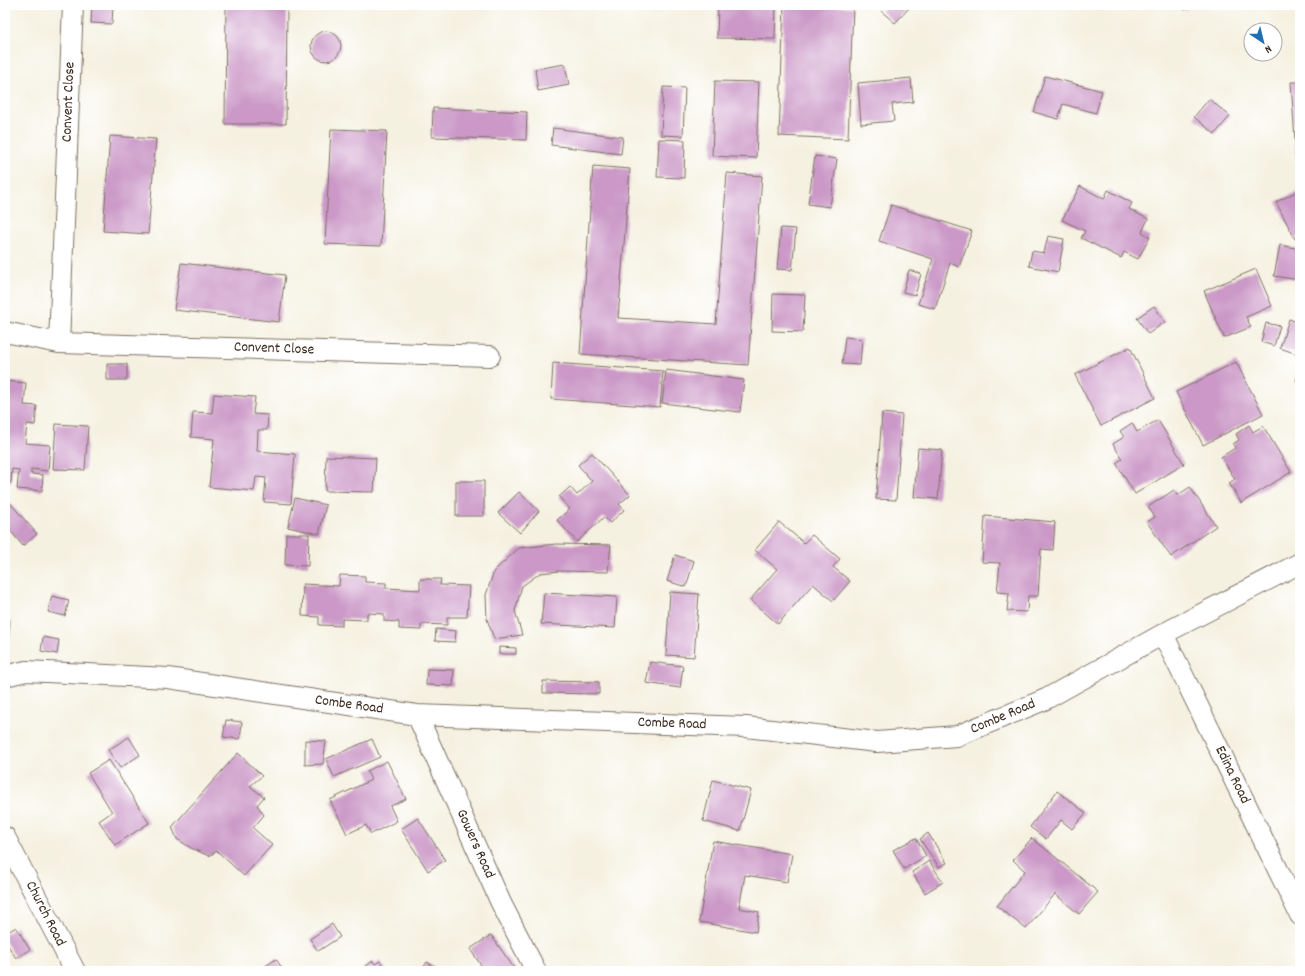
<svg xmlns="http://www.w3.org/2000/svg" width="1305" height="976" font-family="Dekko,sans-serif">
<rect width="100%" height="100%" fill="#fff"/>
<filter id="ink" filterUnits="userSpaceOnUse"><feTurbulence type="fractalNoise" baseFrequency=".025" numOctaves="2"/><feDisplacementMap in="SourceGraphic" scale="8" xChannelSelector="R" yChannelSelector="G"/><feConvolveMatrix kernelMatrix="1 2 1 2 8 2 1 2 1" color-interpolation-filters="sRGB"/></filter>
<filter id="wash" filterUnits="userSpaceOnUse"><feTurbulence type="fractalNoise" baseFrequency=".012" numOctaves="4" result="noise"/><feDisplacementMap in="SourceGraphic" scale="16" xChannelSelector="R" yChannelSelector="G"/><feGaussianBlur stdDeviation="0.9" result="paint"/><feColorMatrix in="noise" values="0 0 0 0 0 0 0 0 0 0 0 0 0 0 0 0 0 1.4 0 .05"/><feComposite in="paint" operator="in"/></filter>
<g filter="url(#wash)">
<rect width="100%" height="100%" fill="#f5f1e1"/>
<g id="blocks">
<path fill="#cb98c7" d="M92 5H113L112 24 91 23Z
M226 5H287L286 124H225Z
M718 5 776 6 775 39 717 38Z
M784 5 853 7 848 139 779 136Z
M887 5H912L895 23 881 11Z
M1125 5H1136L1134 10Z
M1175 5H1189L1186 10Z
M311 46a15 15 0 1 1 30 0a15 15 0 1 1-30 0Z
M565 64 569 85 538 91 535 69Z
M1045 76 1102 91 1096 113 1063 104 1058 119 1034 112Z
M911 78 913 102 892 104 894 121 861 124 858 83Z
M715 81 759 82 756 158 712 156Z
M1291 82H1300V154L1296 155Z
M663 87 685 88 683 136 661 135Z
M1209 99 1230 116 1215 134 1194 117Z
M433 108 527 112 526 140 432 137Z
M553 128 623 137 621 154 551 145Z
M331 129 387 131 381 246 325 244Z
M110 136 156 139 148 234 103 231Z
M659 139 685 140 684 178 657 177Z
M815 156 837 159 830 207 808 204Z
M593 166 630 169 618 318 716 324 727 173 762 176 748 365 580 354Z
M1080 186 1104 199 1108 190 1132 203 1129 209 1148 219 1142 232 1150 237 1138 259 1124 252 1121 258 1081 238 1085 231 1062 220Z
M1300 190V236L1295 239 1276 202Z
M891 205 972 231 959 267 950 263 935 309 918 304 933 259 879 241Z
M781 228 796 229 792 270 777 269Z
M1048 236 1064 239 1058 272 1029 266 1032 251 1044 253Z
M1280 245 1300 249V280L1274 276Z
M181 263 285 275 279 322 174 310Z
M1256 269 1272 306 1246 317 1251 327 1224 338 1204 291Z
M909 270 921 274 915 295 903 292Z
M773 294 805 295 803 332 772 331Z
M1154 306 1165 322 1148 334 1137 318Z
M1289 319 1300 323V355L1280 348Z
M1266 323 1280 326 1274 346 1261 342Z
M845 337 862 339 860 365 842 364Z
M1130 347 1155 398 1101 426 1075 375Z
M1236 362 1263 414 1203 445 1176 392Z
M553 363 663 371 660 407 551 399Z
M107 364H127V380H107Z
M1300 369V382L1296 381Z
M666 370 744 380 740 412 662 403Z
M5 381 26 383 24 405 37 406 35 425 27 424 25 443 50 445 48 471 31 469V474L43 475 42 491 17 489 19 470 12 469 11 483 5 482Z
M214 394 255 397 253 414 268 415 267 430H258L257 451 295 454 291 504 264 502 266 478 256 477 254 491 209 487 214 439 191 437 193 412 212 413Z
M882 413 902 415 896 500 876 499Z
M1158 420 1184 464 1135 494 1116 463 1122 459 1113 444 1124 437 1120 431 1132 423 1137 432Z
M56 424 88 426 85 470 53 469Z
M1249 425 1253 432 1263 426 1291 472 1241 503 1229 483 1235 479 1221 457 1235 448 1233 444 1239 440 1236 434Z
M918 448 942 450 938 499 914 497Z
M592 453 630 495 619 504 624 510 610 523 604 517 577 542 557 520 570 509 559 497 570 487 577 495 592 481 578 465Z
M326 456 376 458 374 492 325 491Z
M456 481H484V516H456Z
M1190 487 1216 526 1171 557 1147 522 1155 517 1148 507 1174 490 1178 495Z
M519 492 539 511 520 533 498 513Z
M5 497 37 534 23 546 9 529 5 532Z
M295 498 326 505 319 534 288 527Z
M985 516 1055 522 1053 550 1041 549 1038 596H1028L1027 612 1007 611 1009 593 997 592 1000 563 982 562Z
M779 522 804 543 812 535 840 559 833 567 850 581 833 601 813 584 778 624 750 600 777 569 755 550Z
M286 534H309L308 566 285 565Z
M556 544 611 545 608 572 559 571 540 573 522 586 515 611 522 635 494 639 487 619 486 595 494 571 519 548Z
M675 555 694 561 686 587 667 581Z
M340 575 365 576V582L386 583V588L420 590V579H441L440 585 469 586 467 617H447V625L421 624V630L399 629V622L384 621V614L367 613V620L342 619V626L319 625V617L302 616 303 584 339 586Z
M670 592 699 594 694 657 666 655Z
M544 593 617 597 615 628 541 624Z
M52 596 69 600 65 616 48 612Z
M5 619 10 620 8 646H5Z
M436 629 456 631 455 642 435 641Z
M43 637 59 640 57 654 41 651Z
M499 647 516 648V654H499Z
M650 662 683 666 680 688 646 683Z
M427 669 454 670 453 686 426 685Z
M543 681 599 682V694L543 693Z
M226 720 242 722 240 739 223 737Z
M129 737 140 755 120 768 108 750Z
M372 739 380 757 334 777 326 759Z
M305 740 326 741 323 764 305 765Z
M238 753 262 776 250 786 264 797 257 805 264 815 253 828 272 845 244 876 217 851 209 856 191 848 177 839 172 827Z
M109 760 149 823 115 845 99 821 112 812 88 773Z
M387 761 406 799 390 806 397 821 371 834 366 825 347 834 330 800 371 780 367 771Z
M713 780 751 790 740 831 703 821Z
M1057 791 1086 813 1072 829 1061 820 1046 839 1030 827Z
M418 818 445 860 428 871 401 829Z
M928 833 947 863 939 867 920 839Z
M916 838 926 856 904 869 893 850Z
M1032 838 1098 892 1079 914 1055 894 1026 929 997 906 1025 871 1013 860Z
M713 841 792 854 787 882 745 875 739 908 759 912 756 932 699 922Z
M929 861 943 882 925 893 912 872Z
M332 924 340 937 318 951 310 939Z
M16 927 30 950 16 958 5 941V934Z
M491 935 516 971H485L470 949Z
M276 959 284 971H258Z
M373 961 375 964 380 961 387 971H364L362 969Z
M427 962 442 971H421Z"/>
</g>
</g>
<g filter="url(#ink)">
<use href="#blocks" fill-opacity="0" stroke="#7c7062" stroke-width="1"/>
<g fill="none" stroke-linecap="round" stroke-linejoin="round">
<defs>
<path id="minor" d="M5 332 59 343 490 356
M59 343 73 5
M1163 634 1300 915
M5 676 26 671 168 678 417 715 746 727 877 742 957 736 1046 699 1163 634 1300 563
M417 715 501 903 536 971
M5 837 75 971"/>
</defs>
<use href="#minor" stroke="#7c7062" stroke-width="22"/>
<use href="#minor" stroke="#fff" stroke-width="20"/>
</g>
</g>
<g text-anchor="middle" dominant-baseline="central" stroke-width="3.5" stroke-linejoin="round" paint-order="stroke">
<g font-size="15" fill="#3b2a1e" stroke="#fff">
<text transform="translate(69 102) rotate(-88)">Convent Close</text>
<text transform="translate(274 349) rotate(2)">Convent Close</text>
<text transform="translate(349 705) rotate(8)">Combe Road</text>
<text transform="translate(1003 717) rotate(-23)">Combe Road</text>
<text transform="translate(672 724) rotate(2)">Combe Road</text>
<text transform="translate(1232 775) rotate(64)">Edina Road</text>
<text transform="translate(475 844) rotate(66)">Gowers Road</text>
<text transform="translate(45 914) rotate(63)">Church Road</text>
</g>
</g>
<rect width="1305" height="976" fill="none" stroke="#fff" stroke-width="20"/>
<g transform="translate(1263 42) rotate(145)"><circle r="19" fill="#ffffff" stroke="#b1aaa5"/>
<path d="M0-3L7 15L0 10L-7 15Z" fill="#1f6fb2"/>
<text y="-6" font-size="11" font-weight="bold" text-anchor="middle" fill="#3b2a1e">N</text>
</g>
</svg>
